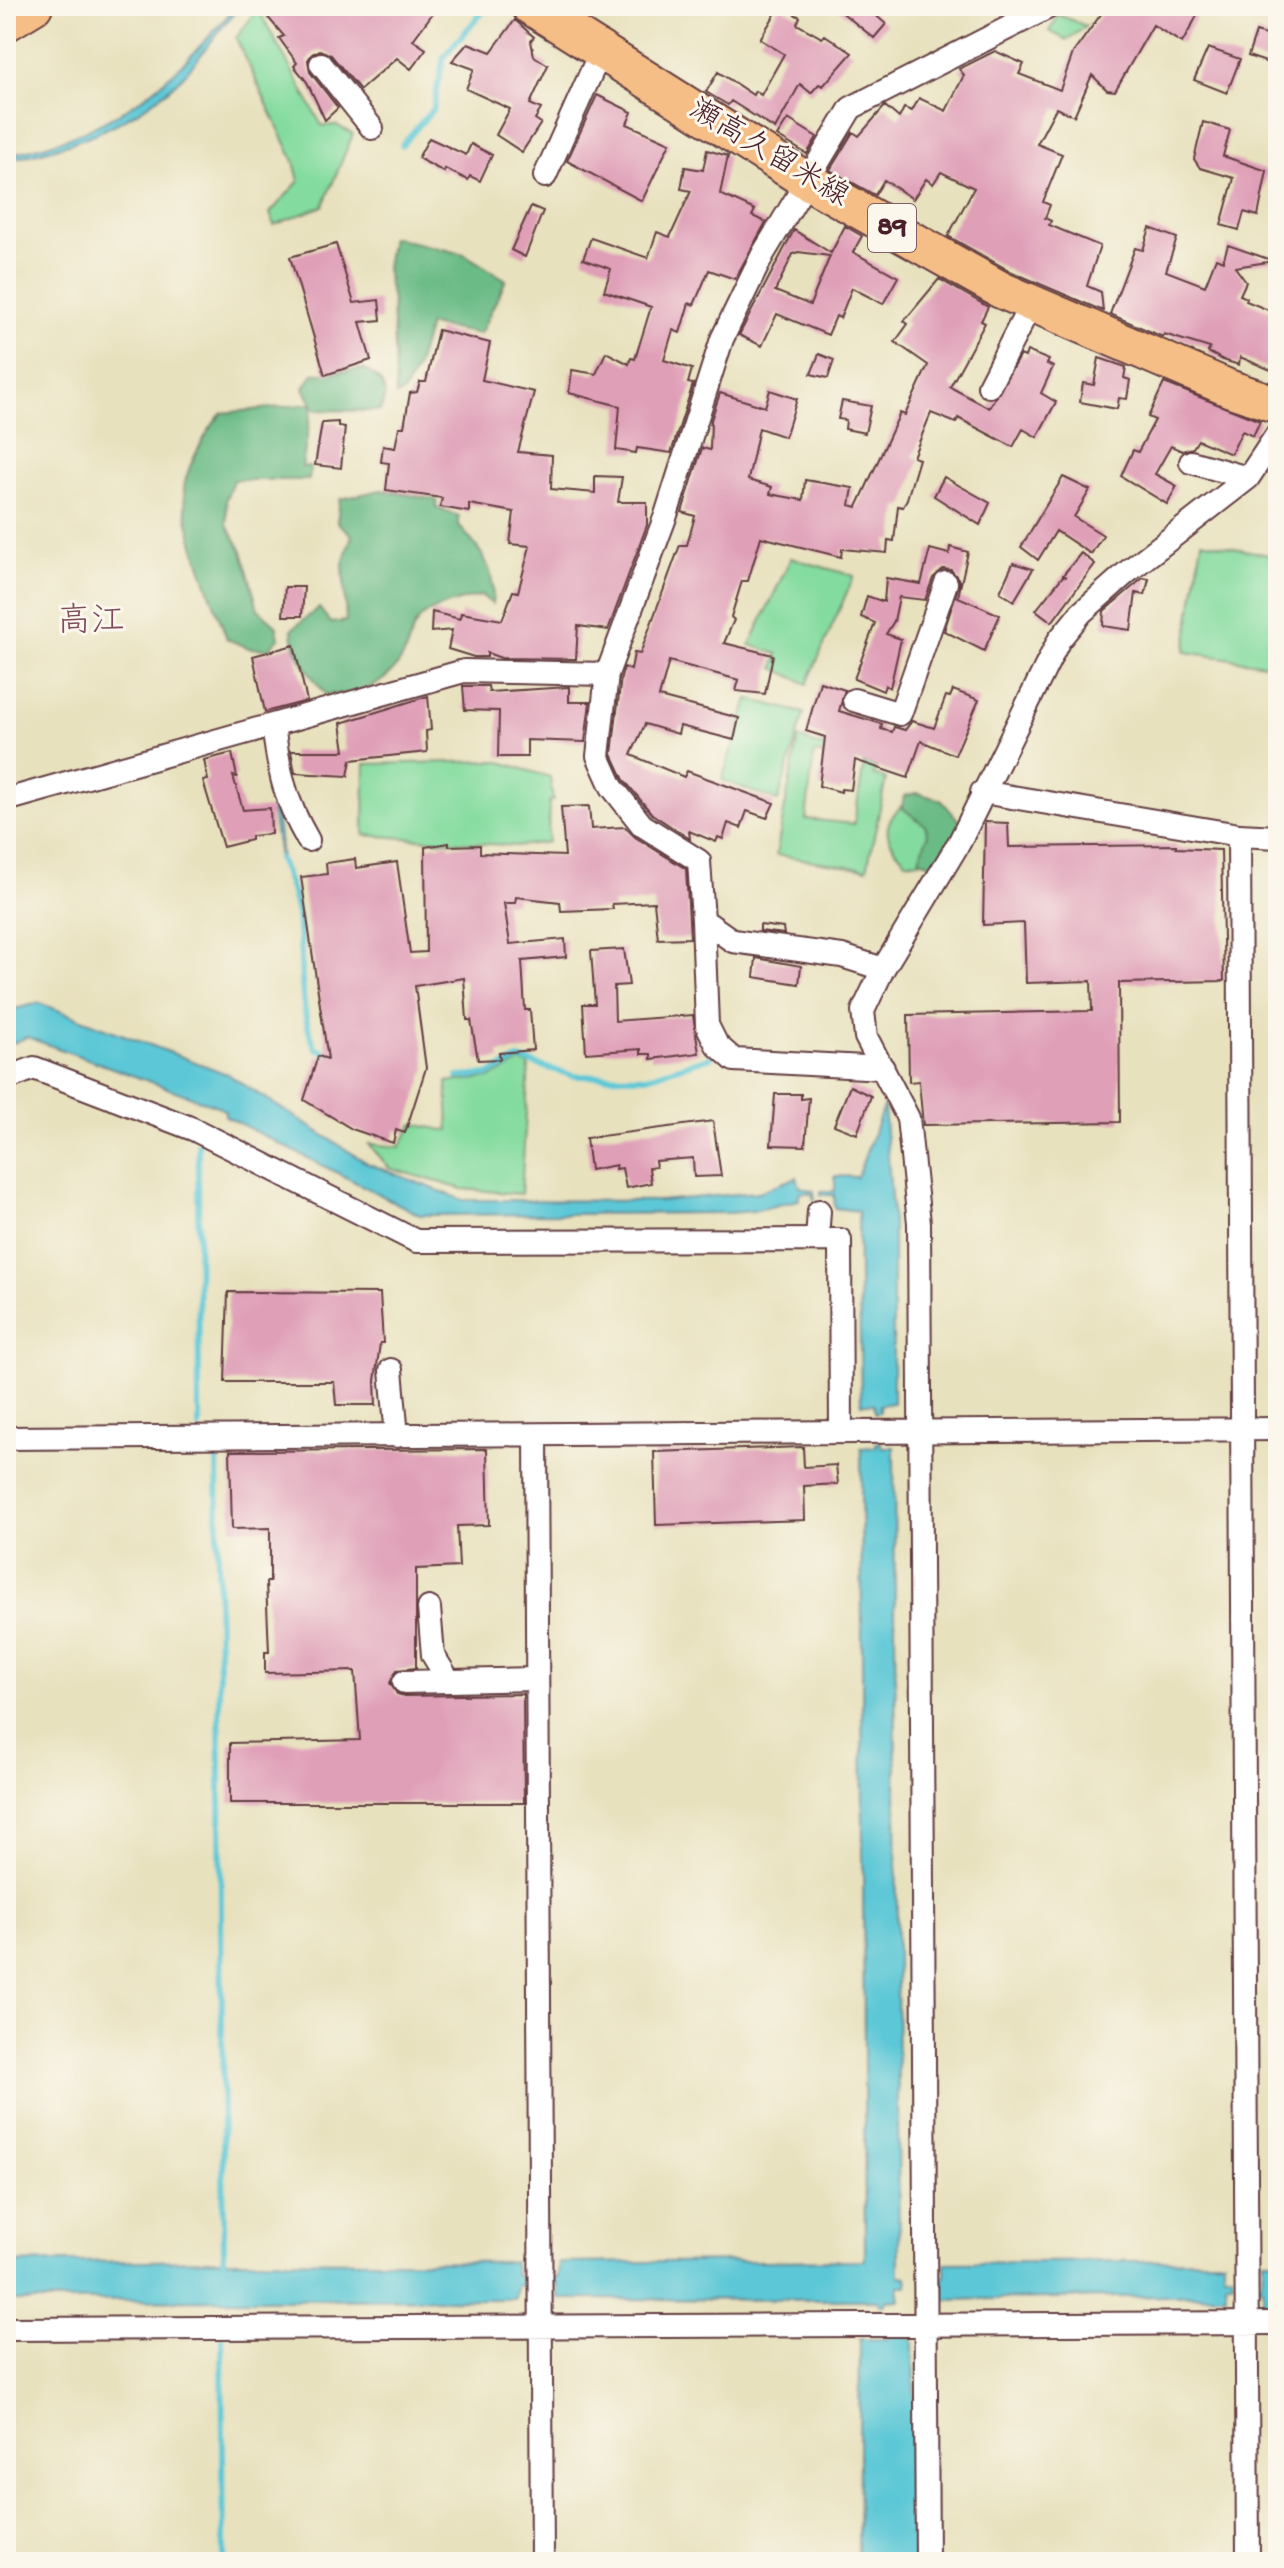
<svg xmlns="http://www.w3.org/2000/svg" width="1284" height="2568" font-family="'Gochi Hand','Klee One',sans-serif">
<rect width="100%" height="100%" fill="#fbf7ec"/>
<filter id="ink" filterUnits="userSpaceOnUse"><feTurbulence type="fractalNoise" baseFrequency=".0125" numOctaves="2"/><feDisplacementMap in="SourceGraphic" scale="16" xChannelSelector="R" yChannelSelector="G"/><feConvolveMatrix kernelMatrix="1 2 1 2 8 2 1 2 1" color-interpolation-filters="sRGB"/></filter>
<filter id="wash" filterUnits="userSpaceOnUse"><feTurbulence type="fractalNoise" baseFrequency=".006" numOctaves="4" result="noise"/><feDisplacementMap in="SourceGraphic" scale="32" xChannelSelector="R" yChannelSelector="G"/><feGaussianBlur stdDeviation="1.8" result="paint"/><feColorMatrix in="noise" values="0 0 0 0 0 0 0 0 0 0 0 0 0 0 0 0 0 1.4 0 .05"/><feComposite in="paint" operator="in"/></filter>
<g filter="url(#wash)">
<rect width="100%" height="100%" fill="#e8e1be"/>
<path fill="#83db9f" stroke="#667d65" stroke-width="2" d="M258 9 322 126 336 125 353 134 323 206 274 225 270 213 299 181 294 161 236 38Z
M1059 15 1086 26 1067 40 1049 31Z
M1202 541 1278 557V666L1185 652Z
M791 558 854 576 807 684 774 668 778 654 750 645Z
M748 699 804 713 778 801 722 780Z
M798 738 862 761 814 753 806 819 854 824 864 763 876 767 873 775 886 779 867 869 776 855Z
M497 761 550 777 553 801H549L548 842 518 846 364 835 365 764Z
M906 802 930 822 931 838 921 862 906 861C883 838 880 824 906 802Z
M520 1062 529 1065 521 1194 462 1189 389 1168 369 1144 400 1147 413 1124 449 1131 447 1082 490 1078Z"/>
<path fill="#6abb86" stroke="#5a6d58" stroke-width="2" d="M391 237 464 254 506 280 480 334 429 325 416 369 403 393 396 396 392 301 386 268Z
M363 369C383 379 390 390 380 411L315 410 312 406 302 467H310L309 480H233L226 500 227 525 242 551 258 609 276 625 279 638 269 649 249 648 227 639C214 602 183 528 184 490 185 469 208 428 222 413L312 404 304 388 313 374Z
M381 490 437 500 436 508 459 516 458 525C481 550 497 569 492 604L482 596C469 597 433 608 423 616 411 626 410 642 404 655 388 686 356 696 325 694 311 675 292 653 292 629L319 608 331 623 346 621 343 563 352 535 337 522 340 499Z
M917 793 941 800 962 824 937 867 919 859 928 835 925 825 902 808 904 796Z"/>
<path fill="#5cc7d6" stroke="#537380" stroke-width="2" d="M236 6H242C219 26 204 55 182 77 135 123 69 148 6 160V155C114 134 167 87 236 6Z
M274 788 281 858H279L269 791Z
M39 1003 227 1074 369 1164 463 1200 659 1201 759 1192 797 1177 800 1187 814 1191 815 1201 811 1193H799V1200L753 1211 729 1213 420 1215 225 1116V1111L217 1106 27 1037 6 1046V1011Z
M884 1105 893 1223V1403L880 1405V1412L875 1413 874 1404H861L858 1211 835 1208 834 1195H821V1191H835V1176L857 1177Z
M881 1442 882 1447H894L899 2276 907 2277 908 2286H898L900 2300 885 2301V2305H879L878 2300 558 2299V2284H551V2278L558 2277 559 2263 865 2260 861 1448 876 1447V1443Z
M220 2260 513 2262 516 2276H522V2285L516 2286 515 2299 6 2301V2263Z
M1224 2260V2273H1232L1233 2282H1225L1226 2295 943 2300V2286L937 2285V2279L945 2277V2263Z
M1263 2260H1278V2305L1263 2303V2287L1257 2286 1262 2281Z
M892 2335 907 2336 913 2341 917 2562H858L860 2339H886Z"/>
<g fill="none" stroke-linecap="round" stroke-linejoin="round">
<path stroke="#5cc7d6" stroke-width="6" d="M402 145 433 109 444 56 488 6
M279 858C284 872 291 886 294 900 307 950 294 1001 316 1049L335 1055
M458 1077 488 1075 519 1059 574 1076 647 1077 711 1057
M198 1144 199 1427
M217 1450 224 2260
M222 2338 224 2562"/>
</g>
<g id="blocks">
<path fill="#df9fb7" fill-rule="evenodd" d="M276 6H438L413 40 426 49 411 69 397 58 360 90 331 55 320 50 312 54 308 60 310 72 338 108 325 120 307 82 294 66 297 63 279 38 284 36 266 15Z
M780 6 800 17 797 24 822 38 825 35 852 53 823 86 819 84 811 93 800 84 775 129 731 101 728 105 706 92 718 72 753 95 755 91 761 95 784 54 760 39Z
M834 6H865L886 24 874 38Z
M1107 6H1179L1197 16 1182 43 1153 25 1115 91 1107 90 1092 75 1074 116 1056 108 1037 144 1062 154 1043 202 1050 205 1045 218 1051 221 1049 225 1100 246 1087 286 1101 292 1103 311 1010 271 948 236 974 188 941 172 933 184 926 179 913 199 884 180 875 195 830 170 853 132 859 136 885 106 899 118 904 108 912 111 919 98 946 111 964 75 959 69 995 51 1024 64 1019 74 1060 90 1073 53Z
M515 20 534 37 531 41 534 56 548 65 530 104 541 109 535 119 541 123 522 152 496 135 510 109 466 89 474 69 452 61 468 43 491 52Z
M1256 32 1278 39V66L1248 56Z
M1208 48 1240 59 1227 93 1194 80Z
M597 95 632 112 627 124 670 143 642 201 567 161Z
M788 119 817 137 807 154 777 136Z
M1203 122 1230 130 1223 156 1267 171 1258 216 1244 212 1239 230 1221 225 1234 178 1200 168 1194 159Z
M429 138 466 155 471 144 492 155 480 181 470 176 468 180 445 169 444 172 418 158Z
M707 150 728 156 720 194 755 210 752 216 766 222 735 279 709 270 694 305 689 303 680 333 673 330 664 360 692 369 688 383 693 384 671 453 637 448 636 453 616 450 620 406 569 393 572 370 596 374 606 352 629 364 631 358 635 359 651 307 604 291 611 269 583 259 591 238 648 258 657 232 670 237 691 191 681 189 685 167 703 170Z
M531 206 543 211 525 257 511 250Z
M845 226 862 236 853 252 898 277 883 304 852 288 840 318 836 316 828 335 777 314 762 346 739 335 794 230 831 253ZM798 252 830 256 810 305 775 291 793 254Z
M1150 228 1177 238 1166 271 1205 286 1216 258 1223 261 1228 245 1274 261 1235 267 1246 282 1240 295 1247 298 1246 301 1278 314V373L1240 357 1239 365 1223 360 1208 352 1210 348 1164 334 1163 337 1110 314 1135 248 1143 250Z
M336 244 354 303 379 300 381 320 360 322 371 360 325 375 290 257Z
M939 279 988 307 981 321 985 323 950 387 989 408 1020 355 1025 357 1027 351 1049 360 1047 364 1053 367 1041 393 1056 402 1037 437 1023 429 1013 447 958 418 956 423 931 413 913 457 919 459 907 499 903 507 898 506 894 541 888 540 887 553 842 549 841 557 761 537 748 581H742L731 617 734 620 724 643 773 655 765 694 736 691 739 680 669 661 659 697 739 718 734 740 680 726 678 734 645 724 631 755 684 777 687 771 774 803 767 818 747 811 741 828 728 823 723 839 718 837 716 842 689 831 690 839 652 814 624 780 612 754 621 677 624 667 631 670 634 653 640 654 680 545H687L695 516 682 512 702 448 710 450 711 420 720 393 765 407 770 390 797 399 785 437 759 428 748 480 772 487 770 494 803 500 805 480 853 488 850 505 857 507 900 413 905 415 928 365 895 342 908 324 904 321Z
M438 330 490 343 482 380 534 392 518 452 552 455 551 489 595 493V476L622 477 618 502H647V525L608 630 578 626 576 659 501 658 487 653V657H474L448 649 452 630 431 632 432 612 460 619 461 613 502 620 513 591 518 592 530 546 510 544 514 512 469 504V512L440 507 442 498 386 490 389 463 381 462 383 446 395 448 399 427H404L410 393 417 392 420 382H426Z
M819 354 834 360 828 378 811 374Z
M1099 358 1126 367 1124 378 1130 380 1127 399 1119 398 1117 409 1080 402 1083 383 1094 385Z
M1164 383 1260 421 1253 436 1242 431 1231 454 1198 440 1193 448 1182 451 1171 446 1155 474 1177 486 1167 504 1121 476 1133 450 1138 452 1155 420 1148 417Z
M842 401 871 406 865 433 845 429 846 420 838 419Z
M338 422V426L345 427 341 468 315 465 322 423Z
M944 477 990 503 980 525 934 496Z
M1063 477 1090 490 1074 517 1103 535 1091 554 1056 531 1038 560 1021 547Z
M950 547 968 552 958 597 1000 615 984 651 944 631 960 581 951 570 943 569 933 578 925 600 899 597 894 621 886 634 901 639 890 688 885 685 883 691 854 679 875 623 861 617 867 596 884 602 886 578 921 584 930 549 949 554Z
M1081 553 1095 564 1052 622 1036 610 1063 576 1067 577 1063 575Z
M1013 563 1033 569 1014 601 1000 592Z
M1143 578 1149 579 1145 595 1136 593 1131 630 1103 626 1104 611Z
M285 587H304L302 616H283Z
M294 645 307 701 265 712 253 656Z
M820 682 845 690 839 711 882 724 881 729 892 732 894 727 905 730 912 721 934 728 946 696 950 697 953 690 979 700 955 755 921 741 908 778 855 760 851 790 841 789V792L819 786 825 737 806 731Z
M463 686H488L489 692 569 687V702H590L585 742 527 740V757H498L499 711 465 710Z
M428 696 431 730 426 731 427 752 351 760 348 776 295 773 291 751H345L341 723Z
M232 753 237 777 233 776 243 810 270 808 271 834 251 836V840L223 847 203 781 208 780 204 760Z
M589 806 591 829 625 827 635 837 686 869 690 938 658 939 654 902 612 904 613 909 561 911 560 902 516 897 515 903H504L510 944 565 939 566 957 522 961 525 1010H530L533 1050 499 1053 500 1059 478 1060 471 1020H467L464 978 415 986 426 1068 405 1133 396 1130 393 1143 352 1129 304 1100 318 1056 328 1059 301 877 327 874 326 863 355 859 356 868 397 862 410 953 426 952 425 847 449 843V846L480 845V853L565 856 561 807Z
M985 822 1008 823 1009 847 1176 845V848L1221 850 1224 981 1119 983 1120 1122 923 1125 919 1081 909 1082 908 1015 1092 1011 1091 981 1026 983 1024 923 983 925Z
M760 925 783 928 784 934 760 931Z
M624 949 629 985 614 986 615 1021 693 1015 699 1053 651 1059V1054H641V1049L586 1053 583 1004H595L591 951Z
M756 958 801 966 799 984 754 977Z
M850 1086 871 1096 857 1134 834 1125Z
M775 1094H801V1099L809 1098 805 1146 771 1145Z
M713 1121 721 1176 694 1177 693 1158 655 1161 656 1167 649 1168 651 1183 626 1188 622 1168 615 1169 616 1165 590 1170 586 1138Z
M228 1292 380 1293 383 1343H380L375 1381 376 1405H336L334 1382H225Z
M803 1447 804 1467 836 1465 838 1484 804 1486 805 1520 656 1525 654 1452Z
M487 1449 489 1525 457 1526 459 1567 416 1569V1668L397 1670 390 1683 397 1694 404 1696 523 1694 524 1803H230V1743L360 1740 355 1671 265 1673V1652H269L266 1582H270V1528L232 1529 230 1451Z"/>
</g>
</g>
<g filter="url(#ink)">
<use href="#blocks" fill-opacity="0" stroke="#623c41" stroke-width="2"/>
<g fill="none" stroke-linecap="round" stroke-linejoin="round">
<defs>
<path id="street" d="M321 64 372 128
M545 176 600 53
M989 386 1031 304
M1191 462 1248 478
M854 700 900 714 946 583
M273 725C279 771 284 799 308 840
M982 792 1239 835 1278 837
M6 800 464 671 607 674
M1239 835 1248 2562
M703 920 707 1025 717 1045 734 1060 883 1068
M883 969 842 956 733 941 703 920 699 861 642 825 612 787 598 756 607 674 666 515 722 339 763 254 851 108 1051 6
M6 1079 34 1068 193 1129 416 1241 840 1240 841 1431
M817 1240 819 1211
M391 1370 397 1436
M536 1435 542 2562
M6 1438 1278 1429
M429 1608 433 1655 449 1681
M404 1682 537 1679
M6 2329 1278 2323
M927 2562 919 1223 908 1118 866 1037 863 1011 883 969 960 841 1059 640 1081 613 1126 573 1248 478 1278 433"/>
<path id="primary" d="M530 6 804 179 1001 290 1231 389 1278 405
M6 23 34 6"/>
</defs>
<use href="#street" stroke="#623c41" stroke-width="26"/>
<use href="#primary" stroke="#623c41" stroke-width="40"/>
<use href="#street" stroke="#fff" stroke-width="22"/>
<use href="#primary" stroke="#f6be87" stroke-width="36"/>
</g>
</g>
<g text-anchor="middle" dominant-baseline="central" stroke-width="6" stroke-linejoin="round" paint-order="stroke">
<rect fill="#fbf7ec" stroke="#7f6065" stroke-width="2" x="868" y="204" width="48" height="48" rx="6"/>
<g font-size="28" font-weight="bold" fill="#4a1f2b">
<text x="892" y="228">89</text>
</g>
<g font-size="30" fill="#4a1f2b" stroke="#fbf7ec">
<text transform="translate(768 155) rotate(31)">瀬高久留米線</text>
</g>
<g font-size="34" fill="#7e4c5c" stroke="#fbf7ec">
<text x="91" y="624">高江</text>
</g>
</g>
<rect width="1284" height="2568" fill="none" stroke="#fbf7ec" stroke-width="32"/>
</svg>
